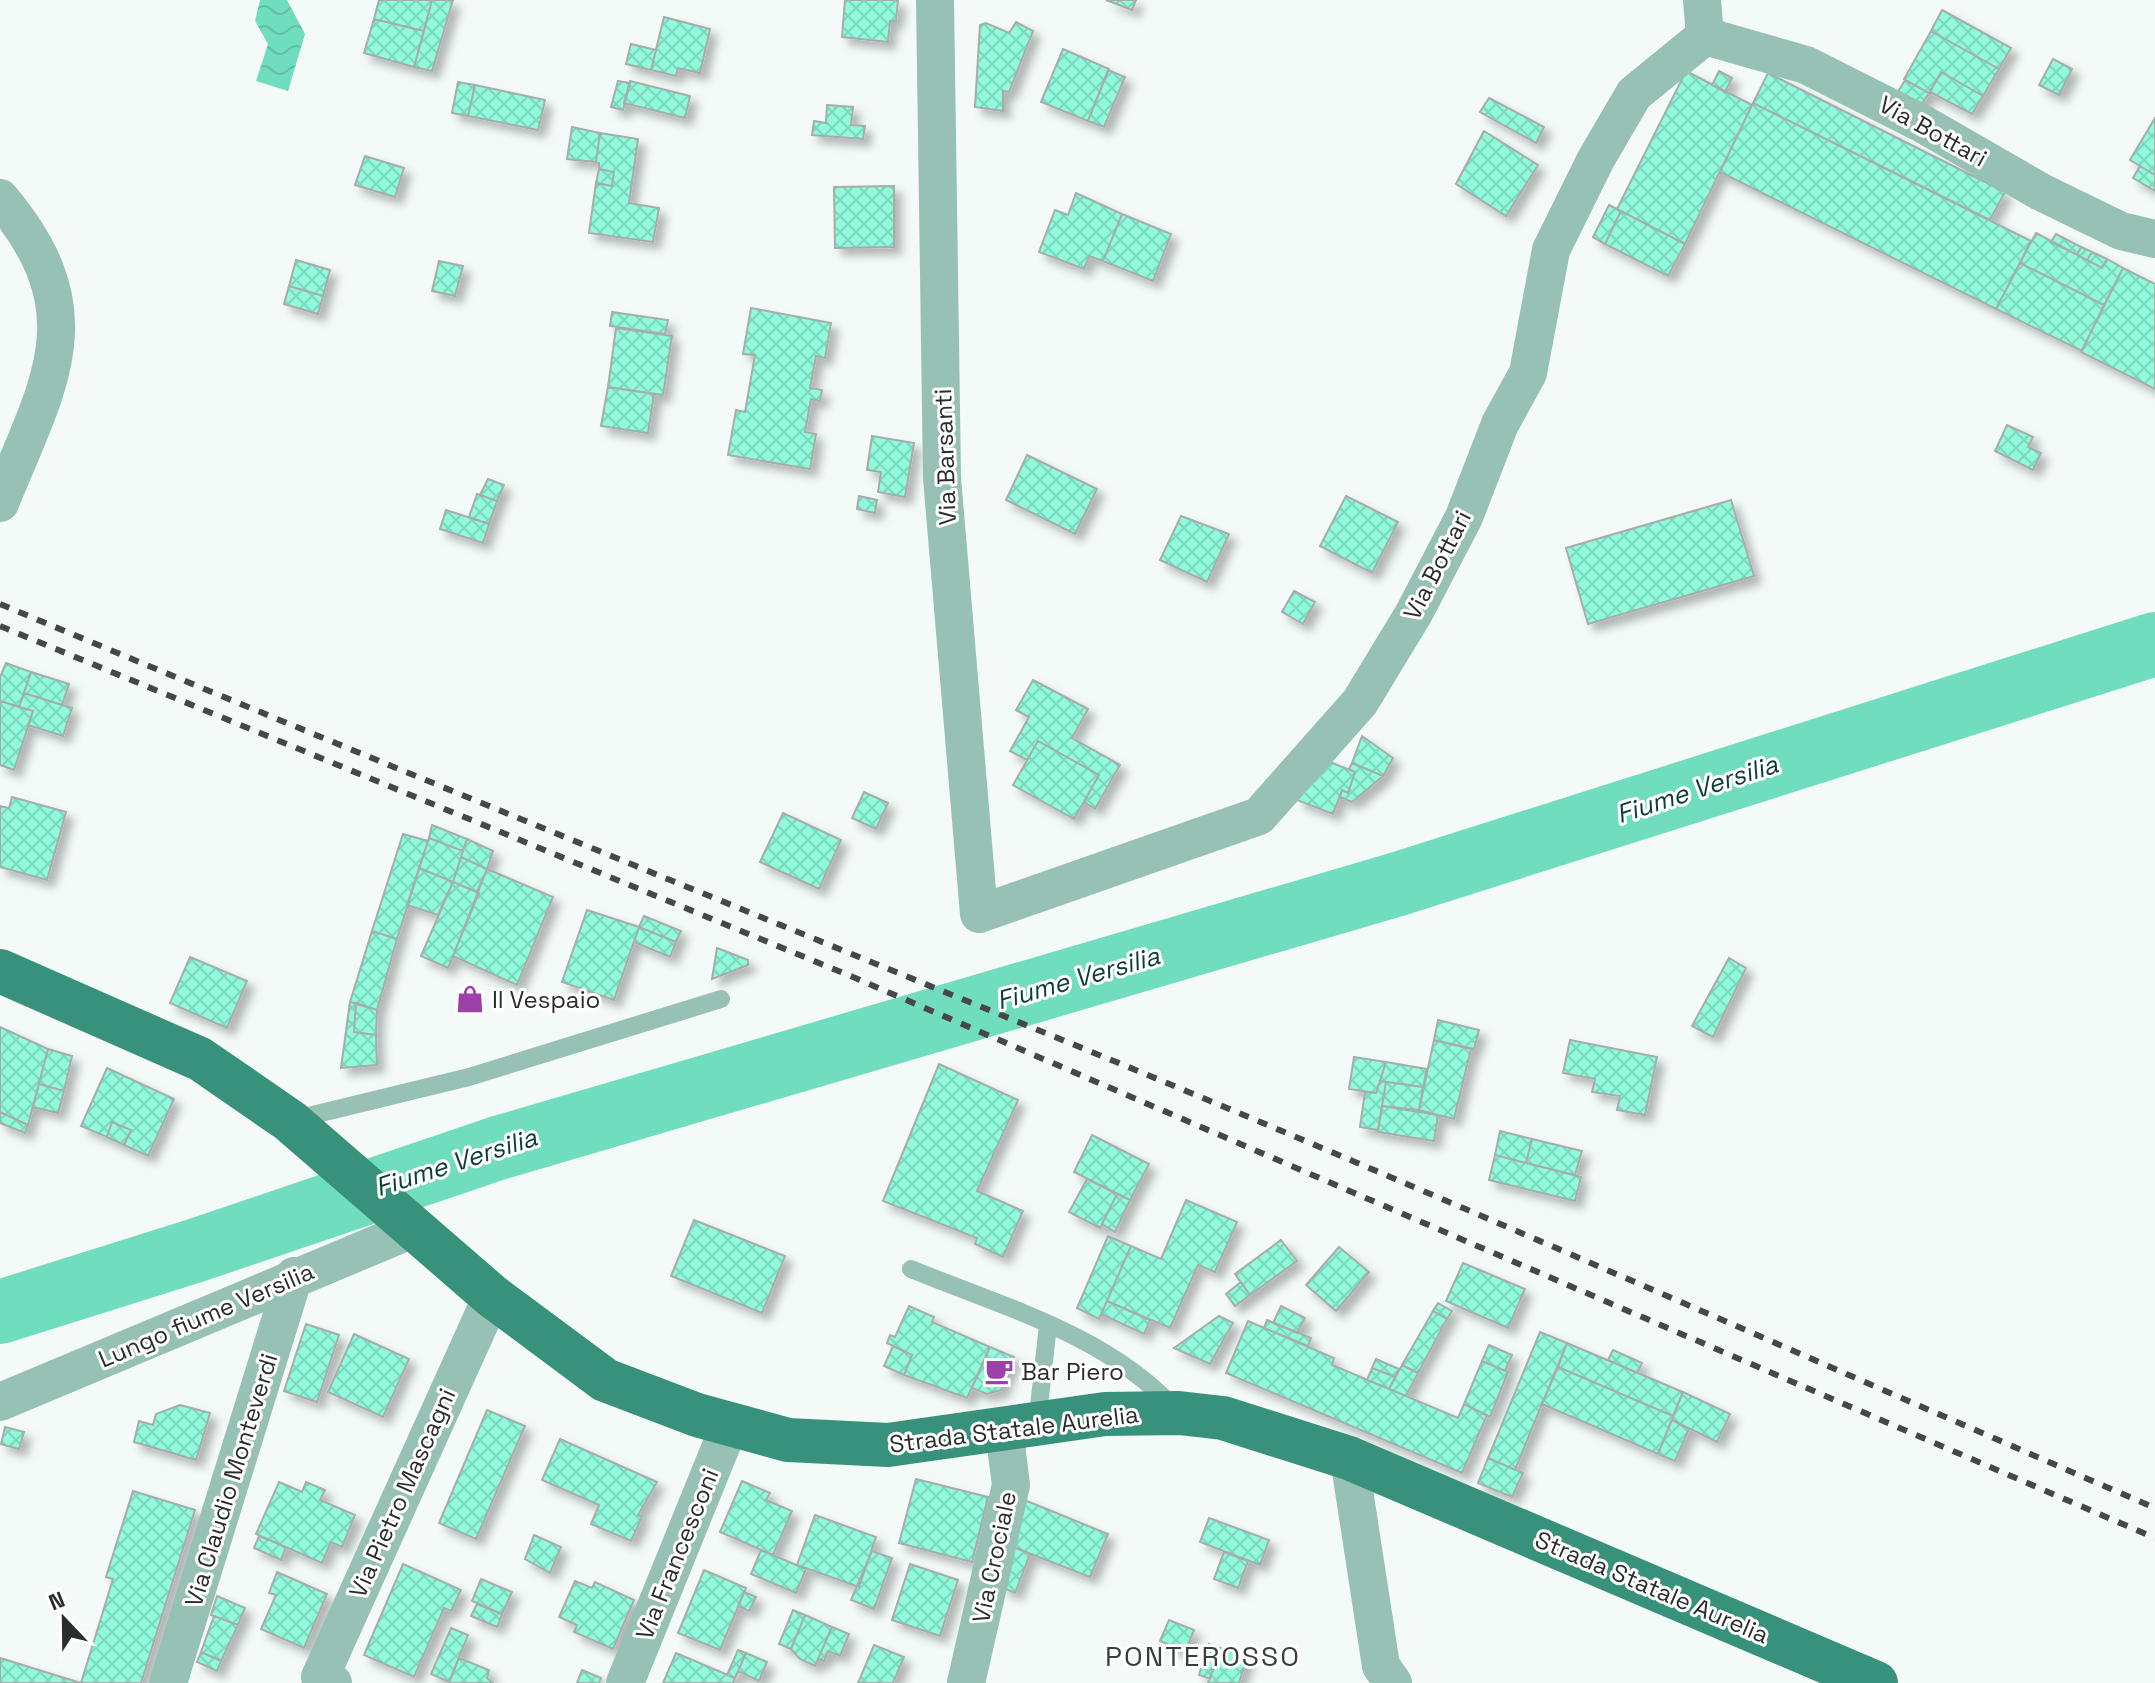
<svg xmlns="http://www.w3.org/2000/svg" width="2155" height="1683" font-family="'Space Grotesk',sans-serif">
<defs>
<pattern id="water-waves" width="16" height="10" patternUnits="userSpaceOnUse" patternTransform="scale(2)"><rect width="16" height="10" fill="#71ddbf"/><path d="M0 5q4-4 8 0t8 0" fill="none" stroke="#62bea4"/></pattern>
<pattern id="building-cross-hatch" width="8" height="8" patternUnits="userSpaceOnUse" patternTransform="scale(2)"><rect width="8" height="8" fill="#8ffbdc"/><path d="M0 0l8 8M0 8l8-8" fill="none" stroke="#7cd7bd"/></pattern>
<filter id="shadow"><feDropShadow dx="7" dy="7" stdDeviation="4" flood-color="#0004"/></filter>
</defs>
<rect width="100%" height="100%" fill="#f3faf7"/>
<path fill="url(#water-waves)" d="M260 0H287L305 34 288 91 256 81 268 44 255 21Z"/>
<g fill="none" stroke-linecap="round" stroke-linejoin="round">
<path stroke="#71ddbf" stroke-width="64" d="M0 1312 197 1250 498 1148 1398 884 2155 644"/>
</g>
<path fill="url(#building-cross-hatch)" stroke="#a6adaa" stroke-width="2" filter="url(#shadow)" d="M379 0H432L424 31 374 19Z
M432 0H453L432 71 414 67Z
M845 0H898L896 21H890L888 42 842 37Z
M1106 0H1136L1132 10Z
M1942 10 2011 48 1999 69 1931 31Z
M664 17 710 29 700 73 678 68 676 76 651 70Z
M374 19 424 31 414 67 364 53Z
M1016 22 1033 31 1009 92 1003 91V111L975 107 980 25 986 23 1009 33Z
M1931 31 1999 69 1983 96 1941 72 1929 93 1904 79Z
M631 44 656 50 651 70 626 64Z
M1063 49 1109 69 1088 121 1041 102Z
M2053 59 2072 69 2059 95 2039 85Z
M1108 70 1125 77 1104 127 1088 121Z
M1686 71 1752 105 1685 244 1617 209Z
M1719 71 1732 78 1725 92 1712 85Z
M1941 72 1983 96 1972 114 1930 92Z
M1768 73 2005 192 1990 220 1753 103Z
M1905 80 1929 93 1918 110 1895 97Z
M618 81 630 83 623 110 611 107Z
M630 81 690 96 685 118 624 103Z
M458 82 475 85 468 116 452 113Z
M475 85 545 100 538 130 468 116Z
M1489 98 1544 127 1536 143 1480 112Z
M1753 103 2031 241 1996 309 1720 172Z
M827 105 853 107 851 125 865 126 863 139 812 135 814 121 826 123Z
M2155 118V175L2130 160Z
M572 127 600 133 596 162 567 159Z
M1484 131 1538 165 1506 216 1456 184Z
M600 133 638 139 629 203 659 208 653 242 589 233 596 183 612 186 614 172 599 169V163L596 162Z
M365 156 404 168 395 197 355 185Z
M2140 166 2155 175V191L2133 178Z
M599 169 614 172 612 186 596 183Z
M894 186V247L835 248 834 187Z
M1076 193 1122 214 1103 261 1089 256 1084 269 1039 252 1055 210 1068 215Z
M1609 205 1621 211 1605 244 1593 237Z
M1621 211 1685 244 1668 276 1605 244Z
M1122 214 1171 234 1153 281 1103 261Z
M2036 233 2102 268 2107 259 2123 268 2104 305 2020 263Z
M2056 234 2081 247 2077 255 2051 242Z
M2081 247 2092 252 2087 260 2077 255Z
M2092 252 2107 259 2102 268 2087 260Z
M296 260 330 270 323 296 289 286Z
M439 261 463 266 455 296 432 291Z
M2020 263 2104 305 2082 351 1996 309Z
M2123 268 2155 284V389L2081 352Z
M289 286 323 296 318 314 284 304Z
M751 308 831 323 825 358 816 356 810 388 822 390 820 401 811 399 805 432 816 434 810 469 728 455 736 410 745 412 755 355 743 354Z
M612 312 668 320 665 334 610 326Z
M616 328 672 336 663 395 608 387Z
M608 387 654 394 648 433 601 426Z
M2007 425 2033 437 2028 447 2041 453 2033 470 1995 451Z
M872 436 914 443 905 497 878 492 881 472 867 470Z
M1027 455 1097 489 1075 534 1006 500Z
M488 479 504 485 497 501 480 495Z
M477 494 497 501 489 524 469 517Z
M859 496 877 500 875 513 857 509Z
M1346 496 1398 522 1372 573 1320 546Z
M1731 500 1754 576 1588 624 1566 548Z
M446 510 489 524 483 543 440 529Z
M1181 516 1229 534 1207 582 1160 560Z
M1294 591 1315 602 1303 624 1282 612Z
M6 663 31 672 19 707 0 701V677Z
M31 672 69 684 62 705 24 693Z
M1033 680 1088 709 1072 738 1120 765 1095 809 1084 802 1099 775 1038 741 1027 760 1010 751 1029 717 1016 710Z
M24 693 72 708 63 736 28 725 33 711 19 707Z
M0 701 33 711 14 770 0 765Z
M1362 736 1393 758 1383 776 1352 763Z
M1038 741 1099 775 1074 819 1013 785Z
M1315 756 1355 772 1348 793 1342 790 1333 814 1297 800Z
M1352 763 1383 776 1352 802 1340 797 1342 790 1348 793 1355 772 1349 769Z
M864 792 888 803 876 829 852 818Z
M12 797 66 812 47 880 0 867V806L9 808Z
M783 813 841 840 819 889 760 862Z
M432 825 467 839 463 851 429 838Z
M403 834 428 841 397 939 372 931Z
M429 838 463 851 453 882 419 868Z
M467 839 493 851 487 869 461 857Z
M461 857 487 869 477 892 453 882Z
M419 868 453 882 438 915 407 905Z
M487 869 553 897 517 985 453 956Z
M453 882 479 893 448 968 421 956Z
M587 910 639 927 614 1000 562 982Z
M644 916 681 931 676 942 639 927Z
M639 927 676 942 670 957 634 942Z
M372 931 397 939 377 1010 350 1002Z
M717 948 748 960V965L712 979Z
M190 957 247 981 227 1028 170 1003Z
M1729 958 1746 968 1713 1037 1692 1026Z
M350 1002 356 1003 354 1032 376 1035 377 1065 341 1068Z
M356 1003 377 1010 376 1035 354 1032Z
M1438 1020 1479 1030 1474 1049 1434 1040Z
M0 1027 48 1049 28 1125 0 1112Z
M1434 1040 1471 1049 1454 1119 1419 1110Z
M1570 1040 1657 1057 1645 1115 1617 1110 1620 1096 1592 1092 1595 1079 1563 1073Z
M48 1049 72 1056 64 1091 39 1084Z
M1354 1057 1386 1062 1376 1093 1349 1089Z
M1386 1062 1427 1069 1423 1087 1380 1081Z
M939 1064 1018 1100 977 1191 1023 1211 1003 1257 975 1244 977 1238 883 1201Z
M107 1068 174 1099 148 1156 124 1145 131 1130 112 1122 107 1137 81 1126Z
M1380 1081 1386 1082 1378 1130 1360 1127 1365 1092 1376 1093Z
M1386 1082 1423 1087 1419 1110 1382 1106Z
M39 1084 64 1091 58 1113 33 1107Z
M1382 1106 1438 1115 1434 1141 1378 1132Z
M0 1112 28 1125 25 1133 0 1123Z
M112 1122 131 1130 124 1145 107 1137Z
M1500 1131 1532 1139 1526 1163 1495 1155Z
M1092 1135 1149 1164 1130 1200 1074 1172Z
M1532 1139 1582 1151 1575 1175 1526 1163Z
M1495 1155 1581 1177 1575 1201 1489 1180Z
M1087 1179 1117 1194 1100 1228 1069 1212Z
M1117 1194 1130 1200 1115 1232 1102 1224Z
M1186 1200 1237 1222 1215 1272 1198 1265 1170 1328 1107 1301 1131 1246 1161 1259Z
M694 1220 785 1256 762 1313 671 1276Z
M1108 1236 1131 1246 1099 1319 1077 1308Z
M1281 1240 1297 1261 1250 1295 1235 1274Z
M1339 1247 1369 1272 1336 1311 1306 1285Z
M1463 1263 1525 1289 1508 1328 1446 1301Z
M1241 1282 1250 1295 1235 1306 1226 1294Z
M1107 1301 1150 1320 1144 1334 1101 1314Z
M1438 1303 1452 1311 1447 1319 1433 1311Z
M909 1306 934 1317 932 1322 990 1347 967 1398 904 1375 912 1355 887 1343 890 1335 895 1337Z
M1281 1306 1305 1318 1297 1333 1273 1323Z
M1433 1311 1447 1319 1418 1373 1402 1365Z
M1219 1316 1233 1323 1210 1364 1174 1348Z
M1267 1320 1311 1338 1308 1346 1264 1328Z
M1248 1321 1334 1358 1332 1365 1458 1418 1464 1404 1487 1415 1462 1473 1226 1373Z
M306 1324 339 1335 317 1402 284 1391Z
M1540 1332 1567 1343 1515 1470 1488 1458Z
M354 1334 409 1359 383 1417 328 1392Z
M1567 1343 1683 1392 1673 1416 1558 1367Z
M1489 1345 1512 1355 1505 1371 1482 1361Z
M893 1346 912 1355 904 1375 884 1366Z
M990 1347 1014 1357 1001 1390 987 1394 972 1388Z
M1613 1350 1642 1363 1637 1373 1608 1360Z
M1376 1359 1399 1369 1395 1377 1372 1368Z
M1482 1361 1508 1372 1490 1417 1464 1404Z
M1402 1365 1418 1373 1406 1396 1389 1389Z
M1558 1367 1673 1416 1658 1454 1542 1404Z
M1372 1368 1395 1377 1389 1389 1367 1380Z
M1683 1392 1730 1414 1717 1442 1672 1420Z
M180 1405 210 1413 196 1460 134 1442 139 1421 153 1425 156 1414Z
M487 1410 525 1426 476 1539 439 1523Z
M1672 1420 1689 1429 1675 1461 1658 1454Z
M5 1427 24 1432 19 1449 1 1444Z
M560 1439 657 1482 638 1515 642 1517 631 1541 591 1524 599 1505 542 1480Z
M1488 1458 1523 1473 1512 1497 1478 1483Z
M916 1479 988 1497 972 1562 899 1543Z
M742 1481 770 1493 766 1500 792 1511 773 1555 720 1532Z
M279 1482 302 1492 306 1482 325 1490 320 1500 355 1515 342 1547 331 1542 322 1563 256 1534Z
M133 1491 195 1510 141 1683H81L113 1579 106 1577Z
M1022 1499 1108 1534 1090 1577 1013 1547Z
M815 1515 876 1537 859 1587 797 1565Z
M1209 1518 1269 1540 1260 1565 1200 1542Z
M534 1535 561 1547 550 1573 525 1559Z
M259 1536 286 1547 281 1560 254 1548Z
M1013 1547 1030 1554 1015 1593 1001 1587Z
M761 1550 806 1569 796 1593 751 1574Z
M872 1551 892 1558 874 1609 851 1600Z
M1224 1552 1248 1561 1238 1588 1214 1579Z
M403 1564 461 1590 451 1611 444 1608 414 1677 364 1655Z
M910 1564 958 1580 940 1636 892 1620Z
M704 1570 746 1588 720 1650 678 1633Z
M277 1572 327 1594 304 1648 261 1629 276 1595 269 1593Z
M481 1579 512 1592 502 1614 472 1601Z
M575 1581 592 1588 595 1582 634 1600 613 1649 574 1632 577 1625 559 1617Z
M744 1592 756 1597 749 1611 738 1606Z
M217 1596 245 1608 238 1625 211 1615Z
M477 1604 502 1614 497 1627 471 1616Z
M793 1610 805 1615 791 1649 779 1644Z
M805 1615 832 1627 815 1666 800 1659 791 1649Z
M214 1616 238 1625 221 1661 201 1652Z
M1169 1620 1194 1630 1185 1652 1160 1641Z
M832 1627 849 1634 840 1656 828 1651 824 1661 818 1659Z
M451 1628 468 1635 449 1682 431 1674Z
M1209 1644 1220 1648 1210 1679 1199 1675Z
M874 1645 904 1657 893 1683H858Z
M1220 1648 1247 1657 1239 1683H1208Z
M738 1650 746 1653 735 1678 727 1675Z
M201 1652 221 1661 217 1671 197 1662Z
M676 1653 735 1678 733 1683H663Z
M746 1653 767 1662 759 1681 738 1671Z
M0 1658 81 1683H0Z
M459 1658 489 1670 487 1678 493 1683H449Z
M582 1670 601 1678 599 1683H577Z"/>
<g fill="none" stroke-linecap="round" stroke-linejoin="round">
<path stroke="#97c1b4" stroke-width="18" d="M292 1120 469 1077 721 999
M911 1269C1003 1307 1105 1334 1174 1408
M1037 1424 1048 1325"/>
<path stroke="#97c1b4" stroke-width="38" d="M935 0 942 478 979 914 1259 816 1360 702 1414 613 1464 517 1500 424 1528 373 1551 250 1596 159 1634 94 1705 36 1702 0
M1705 36 1806 65 1923 124 2041 192 2121 231 2155 239
M0 198C97 313 49 382 0 503
M0 1402 413 1229
M1349 1458 1381 1666 1393 1683
M168 1683 294 1276
M333 1683 320 1677 492 1296
M625 1683 730 1424
M966 1683 1011 1485 1004 1430"/>
<path stroke="#38927b" stroke-width="44" d="M0 971 200 1059 290 1121 492 1296 605 1380 697 1415 788 1440 888 1445 1105 1414 1179 1413 1223 1418 1349 1458 1876 1683"/>
<path stroke="#454846" stroke-width="6" stroke-dasharray="10 10" stroke-linecap="butt" d="M0 604C347 749 695 890 1043 1032 1416 1184 1785 1348 2155 1508
M0 626 853 977 2155 1538"/>
</g>
<defs>
<symbol id="shop-bare" viewBox="-9 -9 18 18"><path d="M-5-2.5h2.3a2.7 3.5 0 0 1 5.4 0H5L5.5 6h-11ZM-1.5-2.5h3a1.5 2.3 0 0 0-3 0Z" fill="#9d40a9" stroke="#fff" stroke-width="2.5" paint-order="stroke"/></symbol>
<symbol id="cafe-bare" viewBox="-9 -9 18 18"><path d="M-5.5-4.5H6V0H3Q3 3.5 0 3.5H-2.5Q-5.5 3.5-5.5 0ZM3-3.2v2h1.7v-2ZM-6 4.5H4V6H-6Z" fill="#9d40a9" stroke="#fff" stroke-width="2.5" paint-order="stroke"/></symbol>
</defs>
<g fill-rule="evenodd">
<use href="#shop-bare" x="450" y="979" width="40" height="40"/>
<use href="#cafe-bare" x="979" y="1351" width="40" height="40"/>
</g>
<g text-anchor="middle" dominant-baseline="central" stroke-width="6" stroke-linejoin="round" paint-order="stroke">
<g font-size="24" fill="#2b2d2c" stroke="#fff">
<text transform="translate(1933 131) rotate(29)">Via Bottari</text>
<text transform="translate(945 457) rotate(-92)">Via Barsanti</text>
<text transform="translate(1437 565) rotate(-63)">Via Bottari</text>
<text transform="translate(206 1315) rotate(-23)">Lungo fiume Versilia</text>
<text transform="translate(1014 1429) rotate(-7)">Strada Statale Aurelia</text>
<text transform="translate(231 1480) rotate(-73)">Via Claudio Monteverdi</text>
<text transform="translate(402 1493) rotate(-66)">Via Pietro Mascagni</text>
<text transform="translate(677 1554) rotate(-68)">Via Francesconi</text>
<text transform="translate(994 1557) rotate(-78)">Via Crociale</text>
<text transform="translate(1652 1587) rotate(23)">Strada Statale Aurelia</text>
</g>
<g font-size="24" fill="#2b2d2c" stroke="#fff" text-anchor="start">
<text x="492" y="999">Il Vespaio</text>
<text x="1021" y="1371">Bar Piero</text>
</g>
<g font-size="26" font-style="italic" fill="#0d3e32" stroke="#fff">
<text transform="translate(1697 789) rotate(-18)">Fiume Versilia</text>
<text transform="translate(1078 978) rotate(-16)">Fiume Versilia</text>
<text transform="translate(456 1162) rotate(-18)">Fiume Versilia</text>
</g>
<g font-size="28" letter-spacing="2" fill="#393f3d" stroke="#fff">
<text x="1203" y="1656">PONTEROSSO</text>
</g>
</g>
<g transform="translate(64 1619) rotate(338)" stroke="#ffffff" stroke-width="6" paint-order="stroke">
<path d="M0-6L14 30L0 20L-14 30Z" fill="#2b2d2c"/>
<text y="-12" font-size="22" font-weight="bold" text-anchor="middle" fill="#2b2d2c">N</text>
</g>
</svg>
